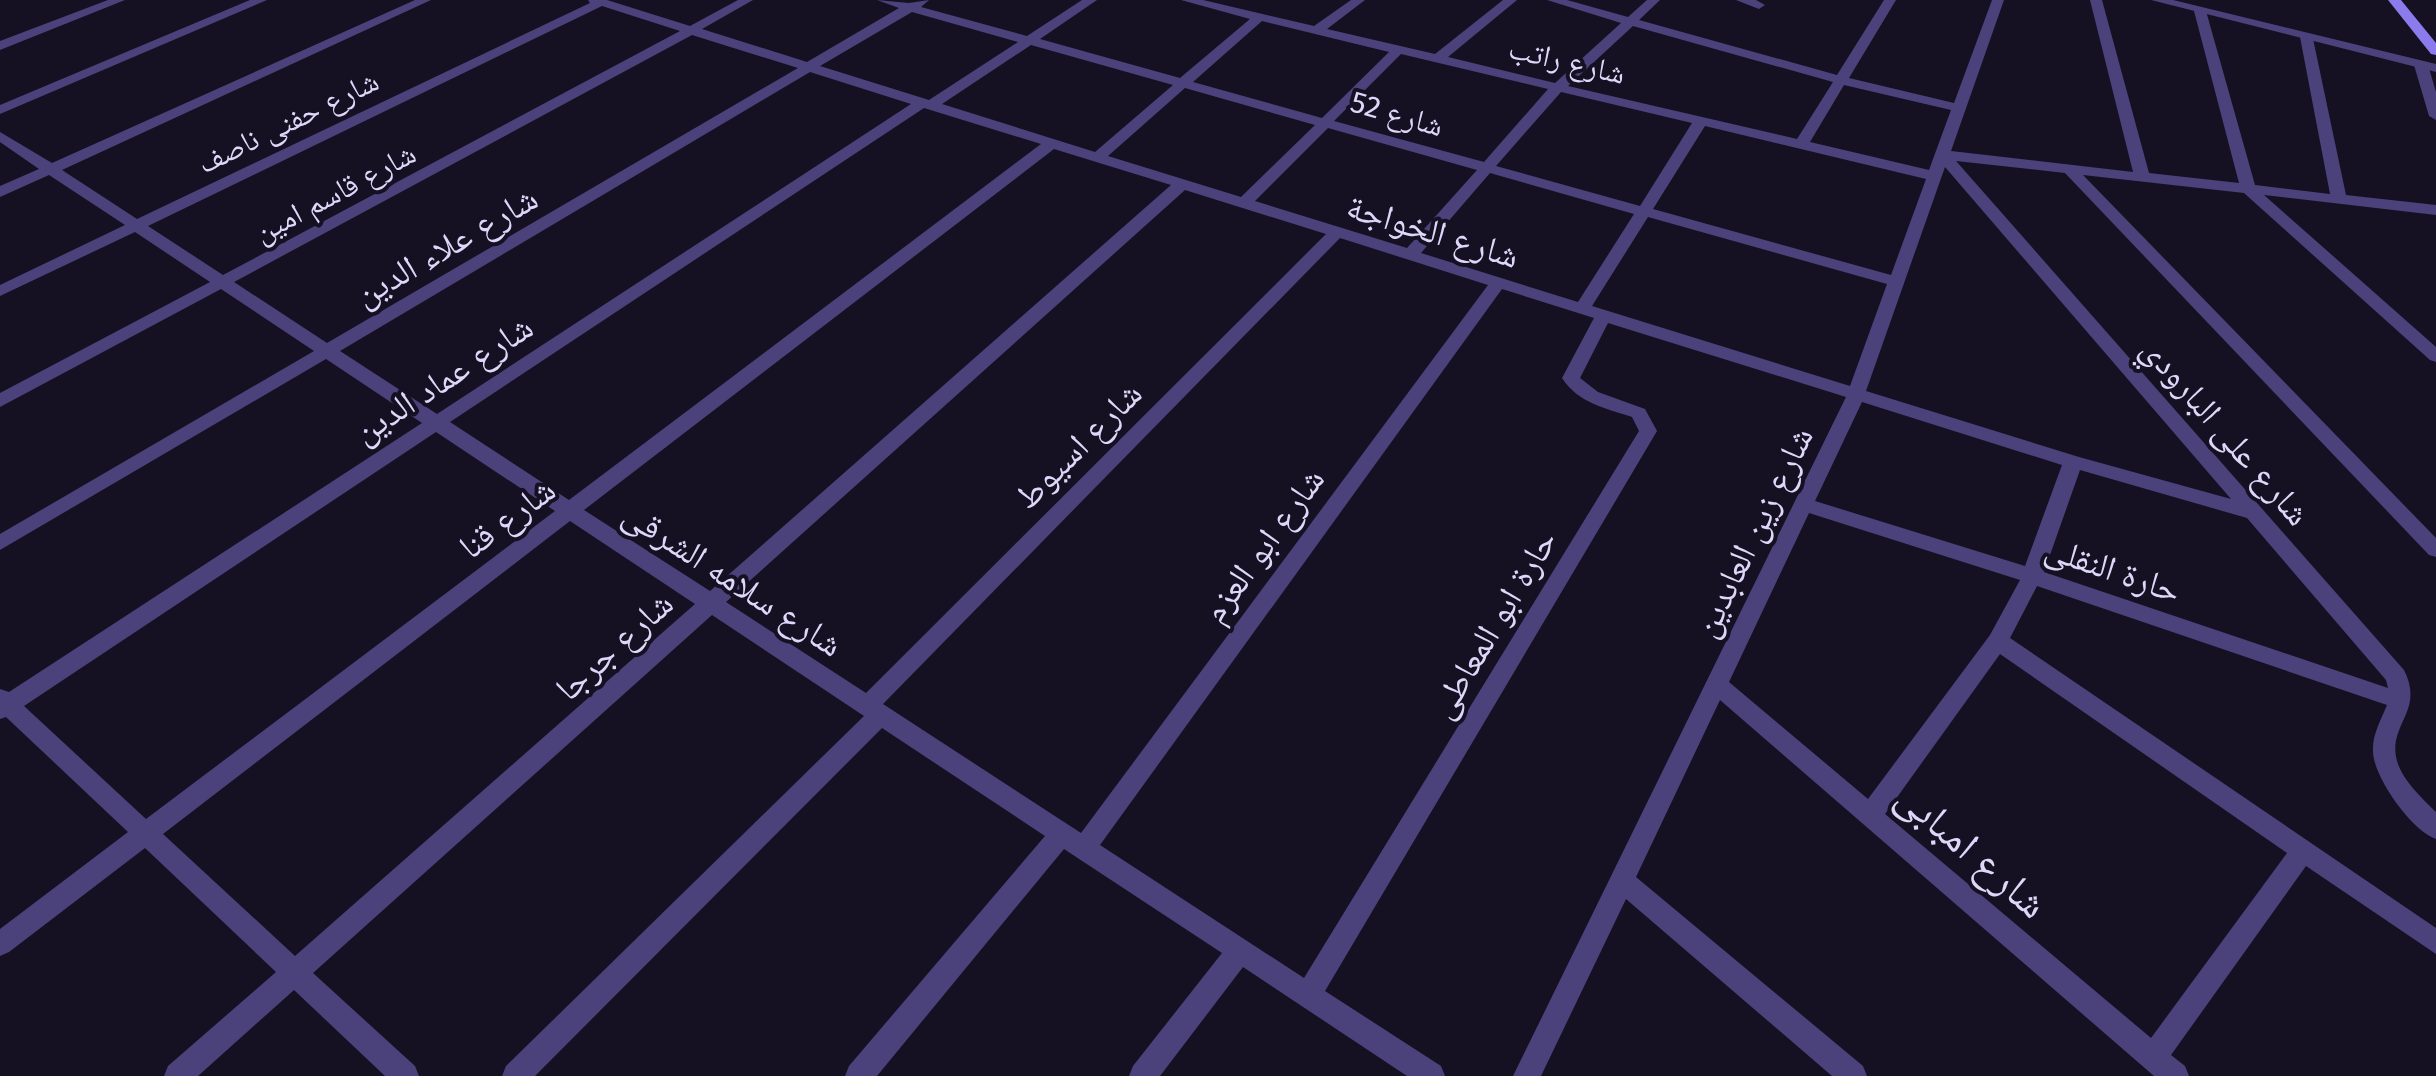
<svg xmlns="http://www.w3.org/2000/svg" width="2436" height="1076" font-family="'Fira Sans','Noto Naskh Arabic',sans-serif">
<rect width="100%" height="100%" fill="#161122"/>
<g fill="none" stroke-linecap="round" stroke-linejoin="round">
<path fill="#4b427b" fill-rule="evenodd" d="M108 0H125L0 50V41Z
M250 0H267L0 114V105Z
M415 0H431L62 170 137 219 590 3 588 0H607L690 26 738 0H753L702 29 807 62 899 8 877 0 909 3 929 0 921 7 1027 36 1082 0H1097L1040 39 1180 78 1250 19 1181 0H1203L1314 26 1351 0H1365L1327 29 1435 54 1503 0H1517L1448 57 1555 83 1621 23 1547 0H1567L1628 17 1647 0H1660L1639 20 1837 75 1884 0H1896L1849 78 1954 103 1992 0H2004L1951 151 2133 172 2090 0H2102L2149 173 2239 183 2194 11 2200 7 2206 11 2255 185 2330 194 2300 37 2312 34 2346 195 2436 205V215L2264 195 2436 347V362L2430 360 2244 193 2083 175 2436 538V557L2429 555 2065 173 1956 161 2404 670C2425 712 2387 724 2397 761 2403 781 2422 798 2436 812V839C2412 831 2373 777 2373 751 2372 735 2381 720 2387 705L2037 586 2010 638 2436 928V954L2306 866 2171 1055 2185 1066 2189 1076H2154L1720 700 1636 877 1863 1066 1867 1076H1832L1626 899 1541 1076H1513L1846 397 1608 323 1580 378 1598 392 1645 409 1657 431 1325 991 1441 1066 1445 1076H1407L1243 967 1160 1076H1129L1133 1066 1222 953 1064 849 877 1076H845L849 1066 1045 836 882 728 535 1076H502L506 1066 864 716 712 615 313 973 415 1066 419 1076H385L294 990 198 1076H164L168 1066 276 972 145 848 9 952 0 956V929L128 832 6 717 0 719V689L9 692 422 423 326 359 0 550V534L314 351 221 289 0 407V393L210 282 135 232 0 296V285L125 225 49 175 0 197V186L39 169 0 142V132L52 163ZM602 6 680 31 223 275 148 226ZM912 12 1018 42 929 100 820 66ZM1262 21 1389 52 1322 118 1193 82ZM1633 26 1833 82 1797 139 1568 86ZM692 35 798 68 327 343 234 282ZM1031 45 1173 85 1095 152 942 104ZM1401 54 1548 89 1484 162 1334 121ZM810 72 911 104 437 414 340 351ZM1844 85 1951 110 1929 170 1810 142ZM1185 88 1315 125 1241 197 1108 156ZM1561 92 1692 123 1640 206 1496 166ZM924 108 1041 144 569 500 450 422ZM1705 126 1926 179 1891 275 1653 209ZM1328 128 1477 170 1407 248 1255 201ZM1054 149 1171 185 710 591 584 510ZM1945 167 2231 499 2079 457 1866 391ZM1490 173 1634 214 1578 302 1421 253ZM1185 190 1326 234 866 693 726 602ZM1648 217 1887 284 1850 386 1592 306ZM1340 238 1488 285 1081 833 883 704ZM1502 289 1594 318 1562 378C1578 403 1605 408 1632 417L1639 431 1304 978 1100 845ZM1862 402 2062 465 2025 566 1815 501ZM436 432 555 511 146 819 24 706ZM2080 470 2247 518 2386 680 2388 688 2044 572ZM1809 513 2020 580 1990 635 1868 799 1729 682ZM570 521 695 604 295 956 163 834ZM2000 654 2287 853 2151 1038 1885 814Z
M1736 0H1756L1765 5 1759 9Z
M2421 61 2428 65 2436 92V120L2429 116 2414 65Z"/>
<path fill="#4b427b" fill-rule="evenodd" d="M2151 0H2173L2436 64V72Z"/>
<path fill="#8b7bed" fill-rule="evenodd" d="M2388 0H2401L2436 43V55L2431 54Z"/>
</g>
<g text-anchor="middle" dominant-baseline="central" stroke-width="8" stroke-linejoin="round" paint-order="stroke">
<g font-size="30" fill="#dfd7fa" stroke="#161122">
<text transform="translate(1567 61) rotate(13)">شارع راتب</text>
<text transform="translate(1397 114) rotate(16)">شارع 52</text>
<text transform="translate(288 122) rotate(-26)">شارع حفنى ناصف</text>
<text transform="translate(335 193) rotate(-28)">شارع قاسم امين</text>
</g>
<g font-size="35" fill="#dfd7fa" stroke="#161122">
<text transform="translate(1433 231) rotate(17)">شارع الخواجة</text>
<text transform="translate(446 246) rotate(-30)">شارع علاء الدين</text>
<text transform="translate(443 379) rotate(-33)">شارع عماد الدين</text>
<text transform="translate(2226 431) rotate(49)">شارع على البارودي</text>
<text transform="translate(1078 445) rotate(-45)">شارع اسيوط</text>
<text transform="translate(507 518) rotate(-37)">شارع قنا</text>
<text transform="translate(1753 532) rotate(-64)">شارع زين العابدين</text>
<text transform="translate(1263 545) rotate(-54)">شارع ابو العزم</text>
<text transform="translate(2113 569) rotate(19)">حارة النقلى</text>
<text transform="translate(733 579) rotate(33)">شارع سلامه الشرقى</text>
<text transform="translate(1493 624) rotate(-59)">حارة ابو المعاطى</text>
<text transform="translate(614 646) rotate(-42)">شارع جرجا</text>
</g>
<g font-size="42" fill="#dfd7fa" stroke="#161122">
<text transform="translate(1972 850) rotate(41)">شارع امبابى</text>
</g>
</g>
</svg>
